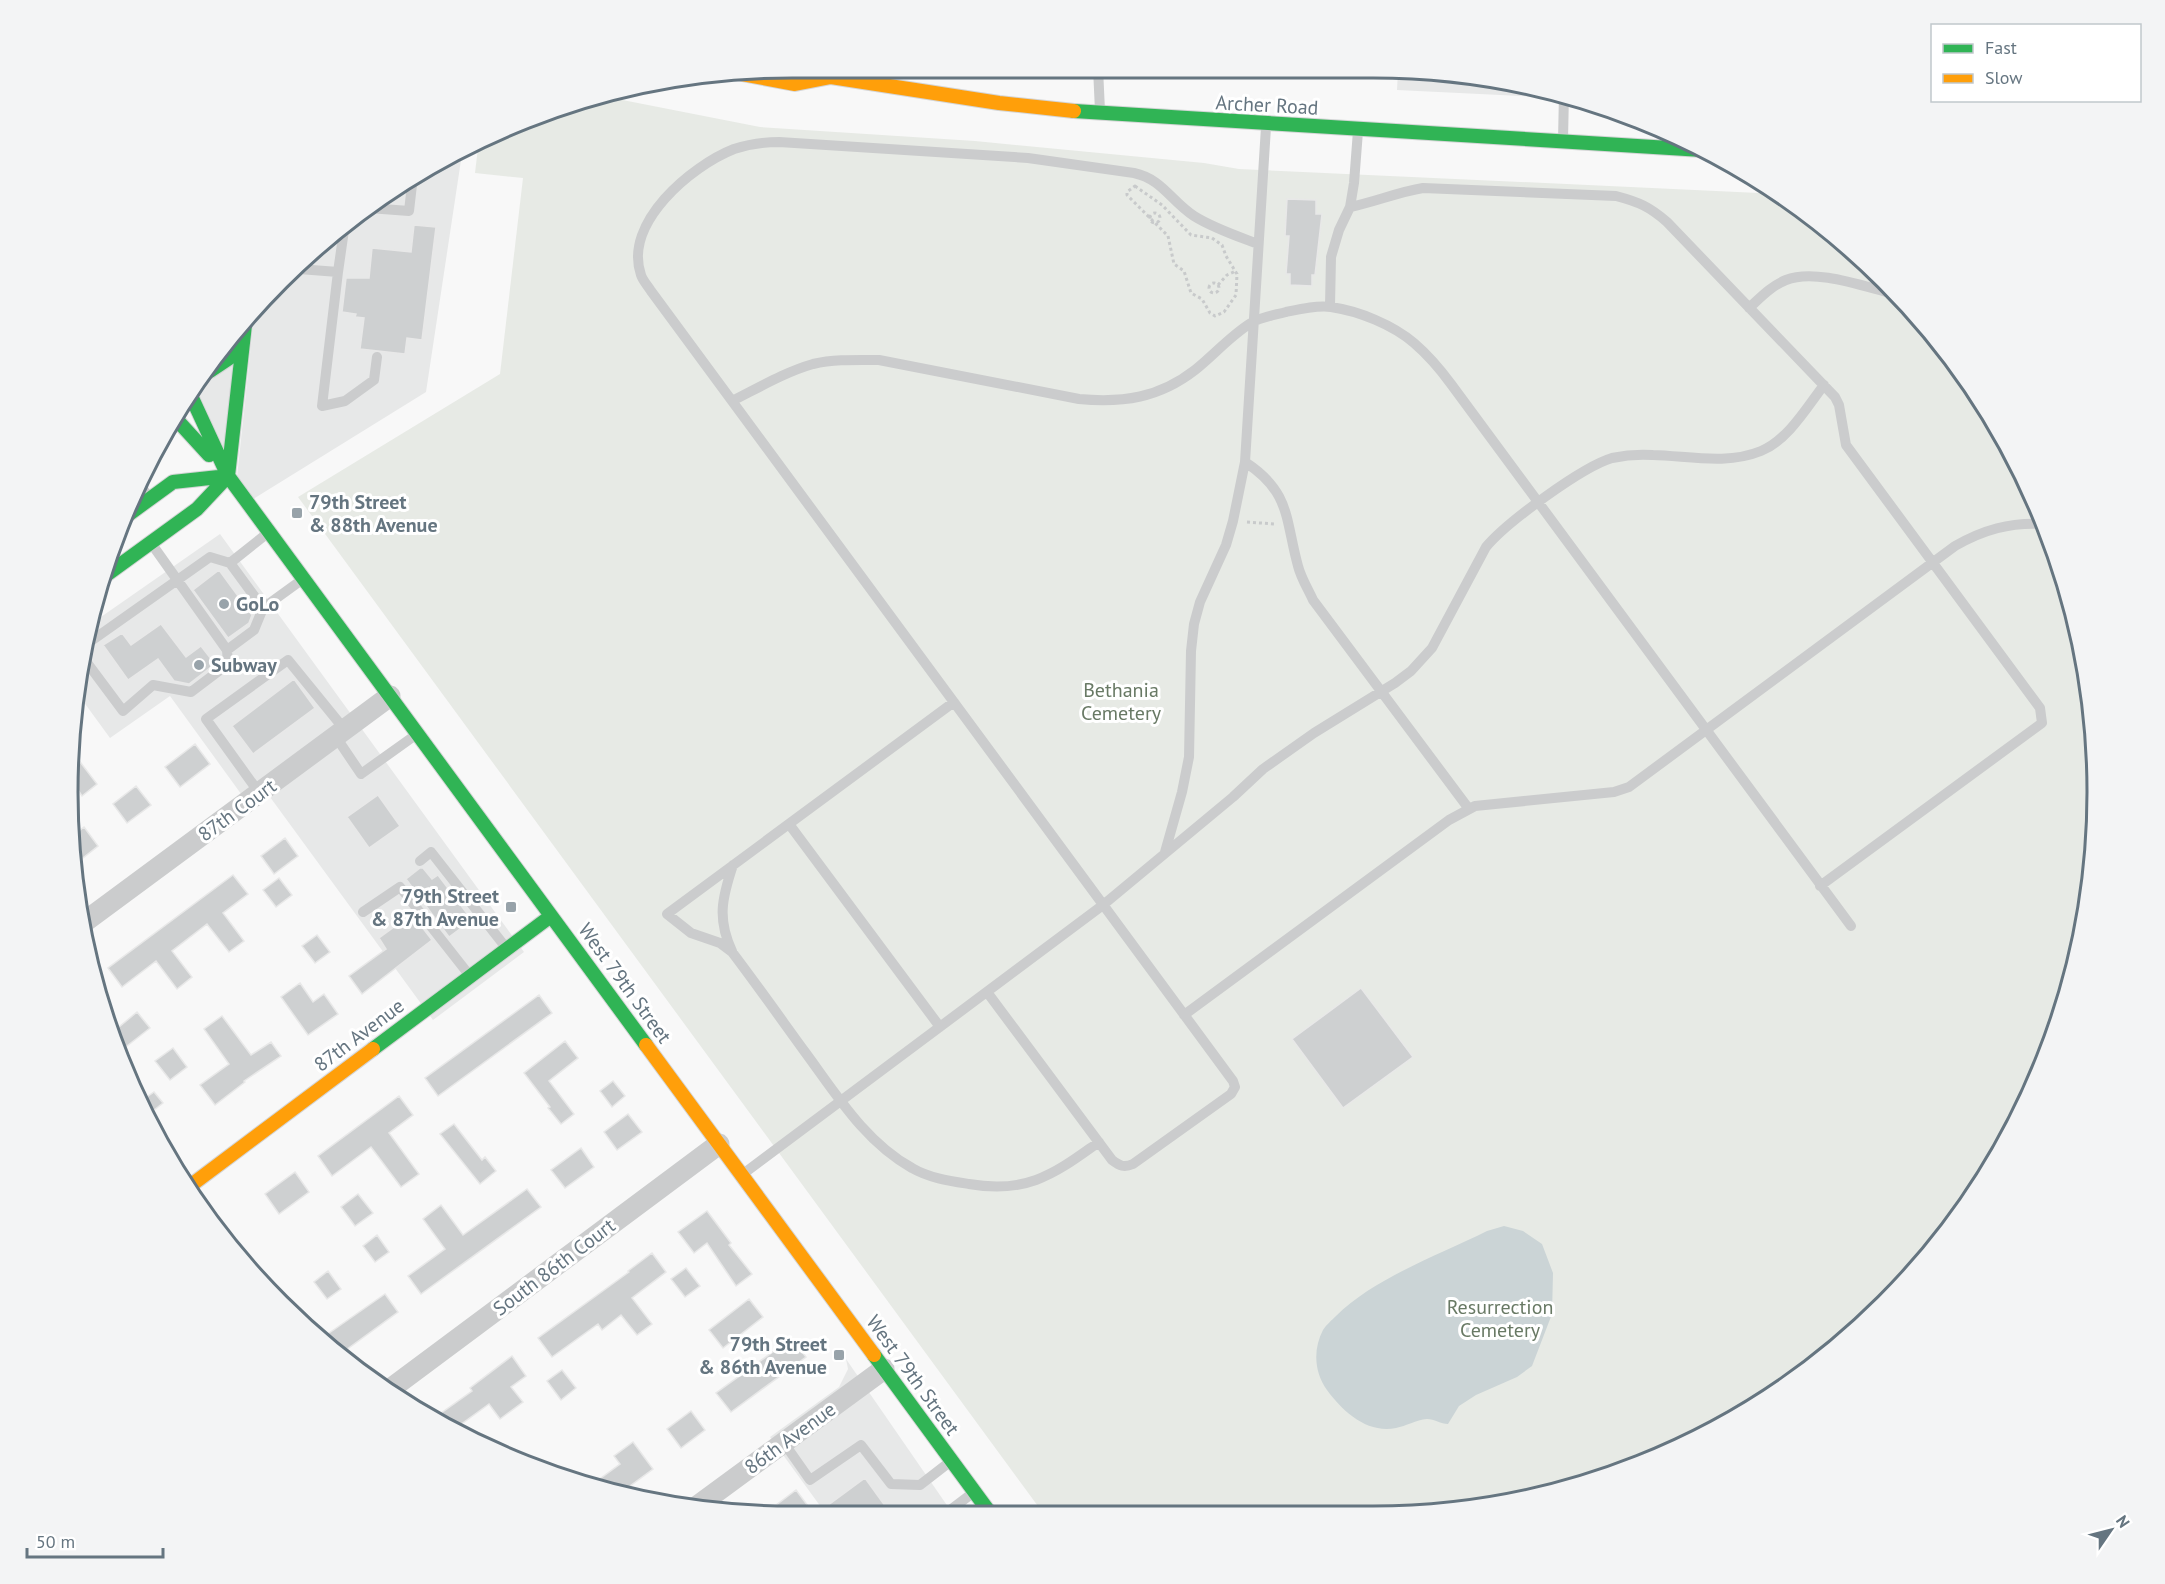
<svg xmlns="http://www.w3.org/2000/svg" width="2165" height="1584" font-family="'PT Sans',sans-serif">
<rect width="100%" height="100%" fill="#f8f8f8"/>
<path fill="#e7e8e8" d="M1023 68H1180L1179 78 1111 73Z
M1398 71 1560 92 1580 99 1397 90Z
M463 147 426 392 253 499 237 477 255 307 390 189Z
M239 327 225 453 196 391Z
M220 534 524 952 433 1020 270 797 252 809 170 696 110 738 75 690 88 626Z
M846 1359 953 1514H826L770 1437 839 1387 848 1369Z"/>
<path fill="#e7eae5" d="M597 95 760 127 975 141 1204 163 1239 169 1782 194 1851 248 1948 351 2023 471 2073 604 2096 744 2091 886 2059 1025 2001 1154 1918 1269 1814 1367 1651 1461 1468 1510 1043 1513 298 497 500 374 523 178 475 173 479 139Z"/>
<path fill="#cbd4d6" d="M1504 1226 1523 1231 1542 1244 1553 1273 1552 1314 1532 1366 1517 1377 1476 1395 1459 1406 1448 1424C1441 1424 1434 1419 1427 1419 1416 1420 1406 1426 1396 1428 1368 1434 1343 1412 1327 1390 1314 1372 1313 1349 1323 1330 1326 1325 1332 1320 1336 1316 1374 1278 1439 1255 1487 1231Z"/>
<path fill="#ced0d1" stroke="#e8e8e8" stroke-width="1.5" d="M1287 199 1316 200V214H1322L1315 275H1312V286L1290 285V274H1286L1289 236H1285Z
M414 225 436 227 422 340 407 338 405 354 360 349 364 318 355 317 356 314 342 312 346 278H369L372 248 411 252Z
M219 570 252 615 249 623 228 638 193 590Z
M161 624 186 657 201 646 215 664 189 684 174 681 158 659 128 680 103 645 122 633 131 645Z
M294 679 315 708 253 754 232 726Z
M195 744 210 764 180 787 165 767Z
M74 754 97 784 82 796 74 784Z
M136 786 151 805 127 823 113 804Z
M378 795 400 826 369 848 347 817Z
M84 827 98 846 74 865V835Z
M285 838 298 856 274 874 261 856Z
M420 868H423L432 879 438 875 472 920 449 937 406 879Z
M233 875 248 894 223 913 244 941 229 952 207 924 172 951 192 977 177 989 156 961 122 987 108 968Z
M279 878 292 895 276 907 263 890Z
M412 914 432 940 362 994 349 976 386 949 379 938Z
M317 935 330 952 315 963 302 946Z
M300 983 313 1002 324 994 338 1014 308 1035 281 997Z
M1361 988 1413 1057 1343 1108 1292 1039Z
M539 995 552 1013 438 1096 425 1078Z
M137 1012 150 1028 118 1053 113 1032Z
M222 1016 251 1055 271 1042 281 1056 244 1081 245 1082 215 1105 200 1085 229 1064 204 1029Z
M565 1041 578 1058 549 1081 574 1114 561 1124 548 1108 550 1107 524 1073Z
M173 1048 187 1067 170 1080 155 1061Z
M613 1081 625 1096 612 1107 600 1091Z
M154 1092 163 1103 149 1114 141 1101Z
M399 1096 413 1115 389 1133 419 1174 401 1187 371 1147 332 1176 318 1156Z
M628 1114 642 1132 617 1150 604 1132Z
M454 1124 482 1160 485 1157 496 1171 480 1184 440 1134Z
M581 1148 594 1167 565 1188 551 1170Z
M295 1172 309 1192 279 1214 265 1194Z
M527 1189 541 1207 421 1294 408 1276 445 1249 423 1219 441 1205 463 1235Z
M358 1194 373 1213 355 1226 341 1207Z
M707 1211 731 1243 729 1245 752 1274 736 1286 707 1243 694 1253 678 1232Z
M377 1235 389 1252 375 1262 363 1246Z
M652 1253 666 1272 632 1298 652 1324 637 1335 621 1315 602 1330 598 1324 552 1357 538 1338 629 1272 628 1271Z
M686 1268 700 1286 685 1297 671 1279Z
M328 1271 341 1289 327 1299 314 1282Z
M385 1294 398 1312 339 1355 322 1338Z
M749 1299 763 1317 723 1348 709 1330Z
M792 1338 806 1357 731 1412 716 1393Z
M512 1356 526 1376 511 1387 523 1402 500 1419 489 1404 453 1430 442 1424 437 1416 472 1391 470 1388Z
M562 1370 576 1388 561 1400 547 1381Z
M691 1411 705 1430 681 1448 667 1429Z
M633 1442 653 1469 619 1494 604 1492 590 1486 620 1464 614 1456Z
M865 1478 891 1514H833L827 1506Z
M796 1490 814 1514 763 1515Z"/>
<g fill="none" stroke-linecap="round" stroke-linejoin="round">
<defs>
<path id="fast" d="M1074 111 1702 150
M210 371 228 359 244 333
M192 398 228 476
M177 420 209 455
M228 476 646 1045
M228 476 246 316
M125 517 173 482 228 476
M102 578 197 509 228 476
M373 1049 551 916
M874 1355 990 1513"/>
<path id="slow" d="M813 68 831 77 999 103 1074 111
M742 74 795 84 831 77
M646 1045 874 1355
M190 1186 373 1049"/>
</defs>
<use href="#fast" stroke="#d4d5d6" stroke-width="16"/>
<use href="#slow" stroke="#d4d5d6" stroke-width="16"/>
<path stroke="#c8cacb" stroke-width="3" stroke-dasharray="3 3" stroke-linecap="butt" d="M1135 186 1162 205 1191 235 1212 238 1222 245 1226 256 1237 274 1236 295 1224 312 1215 316 1210 313 1202 299 1191 293 1184 271 1174 264 1168 236 1127 195V192Z
M1150 218a5 5 0 1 1 10 0a5 5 0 1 1-10 0Z
M1209 288a5 5 0 1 1 10 0a5 5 0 1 1-10 0Z
M1218 285 1227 275 1236 271
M1247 522 1274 524"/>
<path stroke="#cbcccd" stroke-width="10" d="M1098 68 1100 111
M1563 140 1564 93
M1350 207C1375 202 1398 192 1423 188L1616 196C1639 202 1650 207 1667 222L1835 397 1839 405 1846 445 2040 708 2042 723 1820 886
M369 208 409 211 413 176
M299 269 338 272 322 406 345 401 374 380 377 357
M338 272 344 230
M1330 306 1331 257 1339 230 1350 207 1354 183 1358 131
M1749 308C1760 298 1771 286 1786 280 1815 268 1865 287 1895 294
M732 401C758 388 785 372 813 364 835 359 857 360 879 360L1079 399C1123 403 1159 398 1195 370 1214 355 1230 336 1251 323 1261 317 1275 315 1286 312 1300 309 1317 305 1331 307 1359 311 1393 325 1414 343 1428 355 1440 369 1451 384L1851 926
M1245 462C1291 492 1285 519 1298 566 1301 578 1308 589 1313 600L1469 809
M138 482 150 499
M269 532 230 563 263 608 303 579
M151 543 227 650 254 630 263 608
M84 646 210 557 230 563
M82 656 123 711 153 685 191 692 228 664 227 650
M954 702 667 914 691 933 720 943 732 952C757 985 781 1019 805 1052 836 1094 865 1142 912 1168 929 1178 950 1181 969 1184 992 1188 1014 1188 1036 1180 1060 1171 1079 1156 1099 1142
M336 737 361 774 417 734
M260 794 206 719 288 660 345 730
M789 824 940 1027
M1165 852 1182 792 1189 757 1191 651 1194 624 1200 602 1226 545 1233 521 1245 462 1266 127
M420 861 431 852 507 949
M363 912 400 887 470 976
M732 951C717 919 722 898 733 865
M987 992 1112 1160C1120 1166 1124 1168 1133 1164L1231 1094 1235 1087 1233 1081 651 291C648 286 643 281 641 275 623 223 691 166 734 149 749 144 764 142 779 142L1028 158 1134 173C1162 179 1171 201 1194 216 1213 228 1237 236 1258 244
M1184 1015 1449 820 1475 806 1614 792 1629 787 1955 546C1983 530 2010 522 2043 524
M743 1174 1103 905 1233 797 1263 769 1314 733 1395 683 1411 671 1432 648 1486 547C1507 522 1582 467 1612 458 1626 455 1639 454 1653 455 1689 456 1727 465 1761 451 1788 440 1807 407 1824 385
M784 1443 810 1480 861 1445 891 1484 920 1485 951 1461
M945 1514 974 1492"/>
<path stroke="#cbcccd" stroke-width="21" d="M83 923 390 696
M389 1390 719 1144
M696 1507 884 1369"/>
<use href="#fast" stroke="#30b455" stroke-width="14"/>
<use href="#slow" stroke="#ff9f0a" stroke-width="14"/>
</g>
<g fill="#98a3aa" stroke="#fff" stroke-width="2">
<rect x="291" y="507" width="12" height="12" rx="3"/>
<circle cx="224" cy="604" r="6"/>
<circle cx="199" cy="665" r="6"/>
<rect x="505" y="901" width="12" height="12" rx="3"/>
<rect x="833" y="1349" width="12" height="12" rx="3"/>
</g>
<g text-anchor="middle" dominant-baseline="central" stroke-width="6" stroke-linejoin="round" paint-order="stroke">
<g font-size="20" fill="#657580" stroke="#fff">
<text transform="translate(1267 105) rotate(3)">Archer Road</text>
<text transform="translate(237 810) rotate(-36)">87th Court</text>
<text transform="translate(625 983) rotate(54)">West 79th Street</text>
<text transform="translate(359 1035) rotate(-37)">87th Avenue</text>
<text transform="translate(554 1267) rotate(-37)">South 86th Court</text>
<text transform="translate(913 1375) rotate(54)">West 79th Street</text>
<text transform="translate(790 1438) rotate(-36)">86th Avenue</text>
</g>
<g font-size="20" font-weight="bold" fill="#657580" stroke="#fff" text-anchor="start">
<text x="309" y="502">79th Street<tspan x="309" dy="23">&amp; 88th Avenue</tspan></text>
<text x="236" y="604">GoLo</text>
<text x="211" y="665">Subway</text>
<text x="499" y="896" text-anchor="end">79th Street<tspan x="499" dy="23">&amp; 87th Avenue</tspan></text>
<text x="827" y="1344" text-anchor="end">79th Street<tspan x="827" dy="23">&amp; 86th Avenue</tspan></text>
</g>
<g font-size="20" fill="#687964" stroke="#fff">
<text x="1121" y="690">Bethania<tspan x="1121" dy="23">Cemetery</tspan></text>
<text x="1500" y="1307">Resurrection<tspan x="1500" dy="23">Cemetery</tspan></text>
</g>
</g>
<path d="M0 0H2165V1584H0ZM792 78H1373A714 714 0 0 1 2087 792V792A714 714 0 0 1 1373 1506H792A714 714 0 0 1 78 792V792A714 714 0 0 1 792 78Z" fill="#f3f4f5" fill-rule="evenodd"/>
<path fill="none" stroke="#657580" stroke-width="3" d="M792 78H1373A714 714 0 0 1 2087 792V792A714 714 0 0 1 1373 1506H792A714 714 0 0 1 78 792V792A714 714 0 0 1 792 78Z"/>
<rect x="1931" y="24" width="210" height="78" fill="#ffffff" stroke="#c1c8cc" stroke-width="1.5"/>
<rect x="1943" y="44" width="30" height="9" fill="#30b455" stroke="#c1c8cc" stroke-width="1.5"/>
<text x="1985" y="54" font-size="18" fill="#657580">Fast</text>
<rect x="1943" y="74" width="30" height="9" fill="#ff9f0a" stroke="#c1c8cc" stroke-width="1.5"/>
<text x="1985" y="84" font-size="18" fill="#657580">Slow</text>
<g transform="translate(2111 1530) rotate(55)" stroke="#ffffff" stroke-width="4.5" paint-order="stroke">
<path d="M0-4.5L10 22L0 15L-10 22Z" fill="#657580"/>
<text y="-9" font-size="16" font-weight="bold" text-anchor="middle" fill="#657580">N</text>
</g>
<path d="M27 1548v9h136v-9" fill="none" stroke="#657580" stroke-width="3"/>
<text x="36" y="1548" font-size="18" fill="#657580" stroke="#ffffff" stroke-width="4.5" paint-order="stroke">50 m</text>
</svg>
